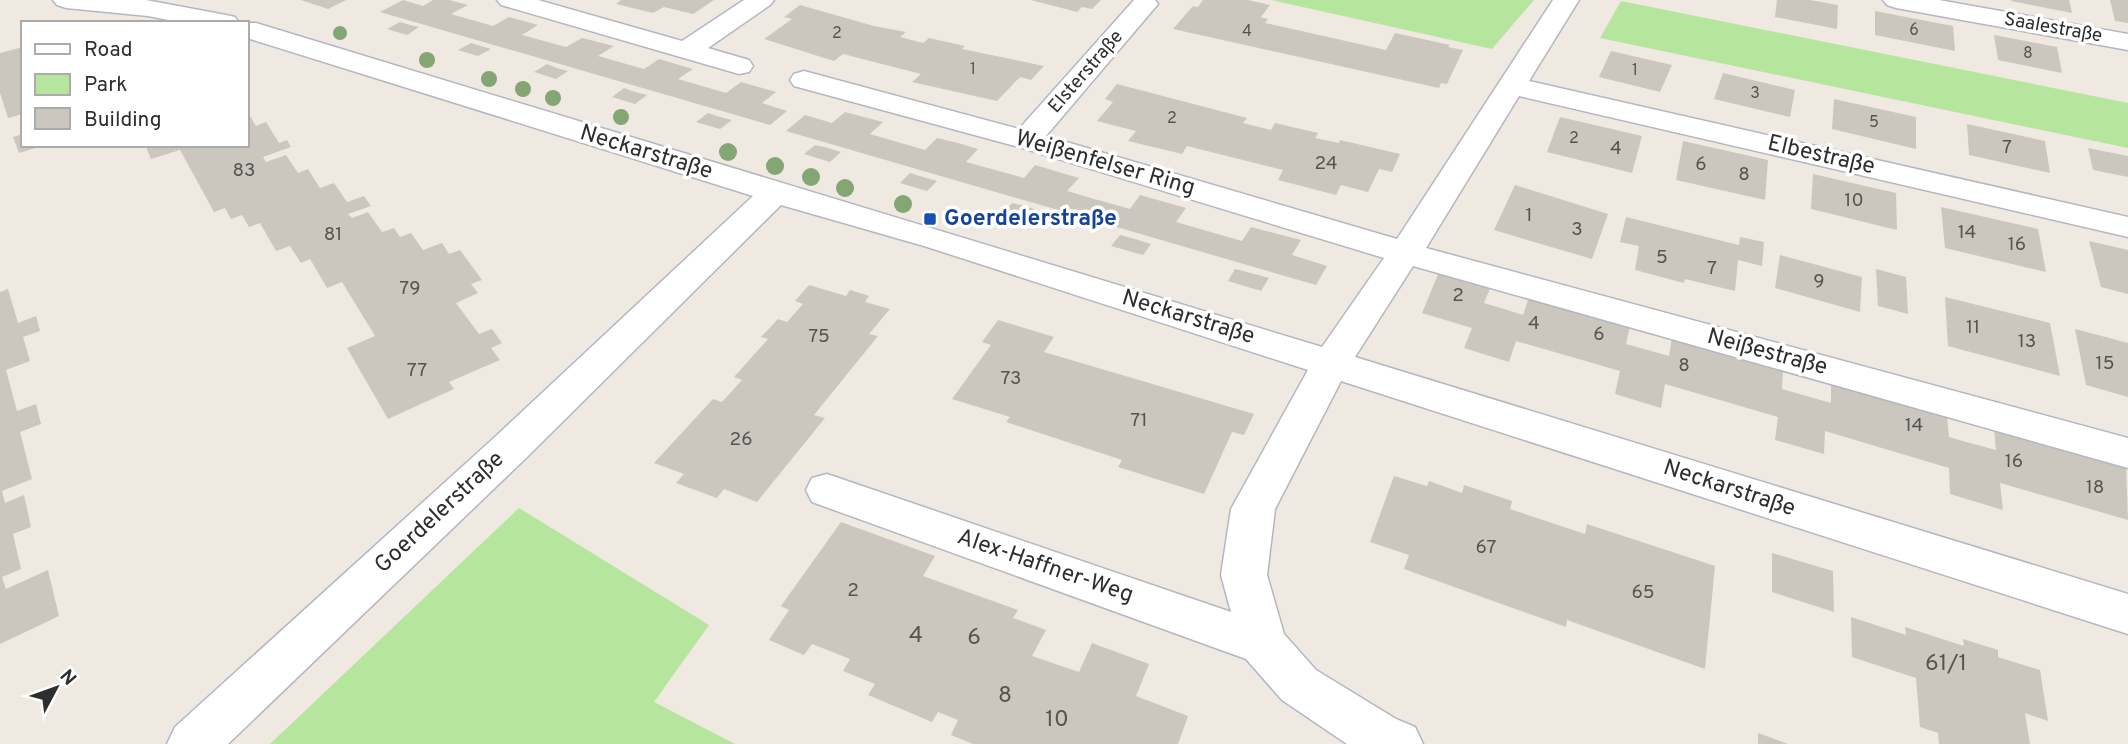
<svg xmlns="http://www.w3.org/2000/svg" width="2128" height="744" font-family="Overpass,sans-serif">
<rect width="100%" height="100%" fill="#efe9e1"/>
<path fill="#b6e59e" d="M1271 0H1534L1492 49Z
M1621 1 2128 103V148L1600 38Z
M519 508 709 625 654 702 735 744H270Z"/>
<path fill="#cbc7bf" d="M301 0H346L328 9Z
M403 0 423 6 433 0H449L468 5 451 14 493 26 509 17 538 25 522 35 566 47 582 38 614 46 598 56 644 69 659 59 693 69 678 79 726 93 741 82 776 92 762 103 787 111 770 125 380 12Z
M621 0H714L693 14 664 7 653 13 616 4Z
M1031 0H1101L1092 9 1082 7 1077 12Z
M1203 0H1248L1270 5 1261 17 1268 19 1265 23 1386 50 1395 33 1450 45 1448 47 1463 50 1447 84 1441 83 1439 88 1173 29 1193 6 1198 7Z
M1777 0H1810L1838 5 1837 29 1775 17Z
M2011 0H2069L2072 13 2011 1Z
M2110 0H2128V23L2115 21Z
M800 5 874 26 906 32 900 37 923 43 929 38 965 46 962 49 1044 66 1031 80 1020 77 997 101 912 82 921 74 843 54 834 61 764 39 792 19 784 17Z
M1875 11 1953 26 1955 51 1875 35Z
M400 22 410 25 419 27 407 35 387 29Z
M1994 35 2057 47 2062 73 1998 60Z
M471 43 491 49 478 56 458 50Z
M23 47V114L8 118 0 93V53Z
M1611 51 1672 65 1660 92 1599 77Z
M547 64 557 68 568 71 556 79 534 72Z
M1723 73 1795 90 1790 117 1714 99Z
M1117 84 1247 118 1243 123 1271 130 1275 123 1318 133 1315 138 1339 143 1340 140 1400 154 1392 172 1379 169 1368 192 1341 185 1336 195 1278 180 1283 170 1187 146 1182 154 1128 141 1136 131 1097 121 1113 102 1105 99Z
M624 88 635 92 647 95 635 104 612 97Z
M1834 99 1916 117V149L1832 129Z
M247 111 256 126 266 122 279 143 287 140 291 147 263 157 266 162 286 155 298 173 308 169 320 188 334 183 347 202 364 196 371 206 348 214 352 218 368 212 382 232 394 228 400 237 411 233 423 250 442 243 449 254 460 250 482 280 471 284 478 293 456 303 479 334 492 329 502 343 491 348 500 360 449 382 454 389 388 419 347 348 375 336 342 282 327 288 310 259 301 263 290 246 276 251 260 223 249 227 242 215 231 219 225 208 214 212 180 150 151 159 145 145H247Z
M845 112 883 122 870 134 925 150 937 138 958 143 978 149 966 162 1024 178 1035 165 1079 178 1067 191 1098 200 1130 209 1140 195 1186 208 1176 222 1242 241 1251 227 1301 240 1292 255 1327 266 1316 285 786 131 805 115 832 123Z
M708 113 720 117 732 120 720 129 696 122Z
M1560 117 1642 136 1632 173 1547 152Z
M1967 124 2045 141 2050 173 1969 155Z
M23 134V145L42 146 19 153 13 137Z
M1683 141 1768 160 1765 200 1676 180Z
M815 145 828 148 841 152 830 162 804 154Z
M2088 148 2128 156V177L2093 170Z
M910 173 923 177 937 181 927 191 900 183Z
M1813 174 1896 193 1897 230 1811 209Z
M1515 185 1608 214 1592 259 1494 230Z
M1012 203 1025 206 1041 211 1032 222 1002 214Z
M1941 207 2038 229 2046 272 1945 248Z
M1626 217 1739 245 1740 237 1764 242 1762 266 1738 260 1735 291 1685 279 1684 283 1635 270 1639 246 1620 242Z
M1120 235 1135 239 1151 244 1143 255 1111 246Z
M2089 241 2128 250V294L2101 287Z
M1780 255 1862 277 1860 312 1775 288Z
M1235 269 1251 273 1269 278 1261 291 1228 281Z
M1876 269 1906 277 1908 314 1878 306Z
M1439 272 1491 286 1484 303 1501 308 1523 315 1529 297 1630 326 1626 344 1669 356 1672 337 1783 368 1782 389 1831 403V383L1947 416 1949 437 1970 443 1996 450 1994 428 2126 465 2128 520 2000 483 2003 510 1950 494 1949 468 1825 431 1824 454 1775 440 1778 417 1665 384 1661 408 1615 394 1620 371 1516 341 1509 362 1464 348 1472 328 1422 313Z
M809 285 846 296 850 290 869 296 865 302 890 309 869 334 878 336 814 415 825 418 757 502 724 489 717 498 676 483 684 474 654 463 713 399 722 402 742 380 734 377 768 339 761 337 778 319 787 322 803 304 795 301Z
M8 289 18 323 36 316 40 331 23 337 30 361 6 370 17 411 36 404 41 424 20 432 32 479 2 491 5 503 24 495 31 527 13 534 21 569 2 577 6 589 48 570 59 616 0 644V292Z
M1945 297 2050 323 2060 376 1948 346Z
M998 320 1054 337 1044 352 1254 414 1244 435 1232 432 1204 494 1118 467 1122 460 1006 422 1010 417 952 399 991 345 982 342Z
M2075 329 2128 343V397L2086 385Z
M1394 476 1427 486 1429 481 1462 493 1464 485 1512 501 1510 509 1585 534 1587 524 1715 566 1705 669 1567 620 1566 627 1404 569 1409 555 1370 542Z
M841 522 935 556 923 576 1018 610 1013 618 1046 630 1032 656 1079 672 1092 643 1149 664 1136 696 1188 716 1178 744H973L951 735 958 720 938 712 932 722 868 695 875 684 843 671 850 659 812 644 804 655 769 640 789 610 781 606Z
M1772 553 1833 571 1834 612 1772 592Z
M1851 617 1906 635 1905 627 1964 646 1963 639 1998 650V657L2040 670 2048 721 2025 713 2030 744H1939L1938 733 1920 727 1916 678 1852 657Z
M1758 733 1788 744H1758Z"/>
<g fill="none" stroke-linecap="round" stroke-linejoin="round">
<defs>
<path id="street" d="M53 0H146L226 15 235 17 239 23H184L148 16 66 8 57 5Z
M497 0H538L682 41 744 0H774L770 5 708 48 749 60 753 66 749 72 739 74 501 5Z
M1134 0H1155L1158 4 1046 136 1397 239 1553 0H1579L1529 81 2128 217V237L1519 96 1426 248 2128 438V468L1413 266 1355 357 2128 594V634L1341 381 1275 509 1267 575 1284 634 1316 670 1396 719 1415 727 1423 744H1347L1282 700 1246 659 812 502 806 490 812 478 827 474 1231 612 1221 575 1231 509 1308 370 924 246 781 205 526 458 228 744H167L175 727 496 436 753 196 247 38V23H240H256L1322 347 1384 258 1015 146 794 86 790 80 794 74 804 71 1019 129Z
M1883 0H1939L2128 34V50L1896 8 1887 5Z"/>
</defs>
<use href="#street" stroke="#b4b7c1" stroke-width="3"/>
<use href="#street" fill="#fff" fill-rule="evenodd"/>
</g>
<g fill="#84a574">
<circle cx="340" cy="33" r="7"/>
<circle cx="427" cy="60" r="8"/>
<circle cx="489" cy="79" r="8"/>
<circle cx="523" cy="89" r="8"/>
<circle cx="553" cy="98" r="8"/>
<circle cx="621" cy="117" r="8"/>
<circle cx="728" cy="152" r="9"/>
<circle cx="775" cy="166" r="9"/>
<circle cx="811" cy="177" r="9"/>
<circle cx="845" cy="188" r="9"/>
<circle cx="903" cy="204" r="9"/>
</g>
<rect fill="#1a4fb4" stroke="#fff" stroke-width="2.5" x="923" y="212" width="14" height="14" rx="3.5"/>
<g text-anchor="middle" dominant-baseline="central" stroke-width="7" stroke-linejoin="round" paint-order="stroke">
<g font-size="16" fill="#555452">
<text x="1914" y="31">6</text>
<text x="1247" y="32">4</text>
<text x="837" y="34">2</text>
<text x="2028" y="54">8</text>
<text x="973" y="70">1</text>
<text x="1635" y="71">1</text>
<text x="1755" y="94">3</text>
<text x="1172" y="119">2</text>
<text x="1874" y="123">5</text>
<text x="1574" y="139">2</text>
</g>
<g font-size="19" fill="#2e2e2e" stroke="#fff">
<text transform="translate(2053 28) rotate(10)">Saalestraße</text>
<text transform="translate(1086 72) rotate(-49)">Elsterstraße</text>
</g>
<g font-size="19" fill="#555452">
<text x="2007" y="148">7</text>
<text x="1616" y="149">4</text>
<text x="1326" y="164">24</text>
<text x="1701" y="165">6</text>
<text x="244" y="171">83</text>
<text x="1744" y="175">8</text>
<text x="1854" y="201">10</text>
<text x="1529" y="216">1</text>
<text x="1577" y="230">3</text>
<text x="1967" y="233">14</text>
<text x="333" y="235">81</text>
<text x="2017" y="245">16</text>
<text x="1662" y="258">5</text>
<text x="1712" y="269">7</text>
<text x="1819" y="282">9</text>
<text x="410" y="289">79</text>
<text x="1458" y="296">2</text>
<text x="1534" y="324">4</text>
<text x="1973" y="328">11</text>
<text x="1599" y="335">6</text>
<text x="819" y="337">75</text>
<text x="2027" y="342">13</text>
<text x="2105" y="364">15</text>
<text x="1684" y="366">8</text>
<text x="417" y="371">77</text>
<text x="1011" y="379">73</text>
<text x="1139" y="421">71</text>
<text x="1914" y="426">14</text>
<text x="741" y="440">26</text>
<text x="2014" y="462">16</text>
<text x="2095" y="488">18</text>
<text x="1486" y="548">67</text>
<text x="853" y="591">2</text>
<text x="1643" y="593">65</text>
</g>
<g font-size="23" fill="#2e2e2e" stroke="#fff">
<text transform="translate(646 153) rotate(17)">Neckarstraße</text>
<text transform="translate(1821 156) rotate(13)">Elbestraße</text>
<text transform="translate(1105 164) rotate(16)">Weißenfelser Ring</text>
<text transform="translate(1188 318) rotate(17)">Neckarstraße</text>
<text transform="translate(1767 353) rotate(15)">Neißestraße</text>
<text transform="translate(1729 489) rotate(18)">Neckarstraße</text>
<text transform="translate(440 513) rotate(-43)">Goerdelerstraße</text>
<text transform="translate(1045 567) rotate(19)">Alex-Haffner-Weg</text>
</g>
<g font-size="23" font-weight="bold" fill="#164399" stroke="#fff" text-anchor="start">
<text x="944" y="219">Goerdelerstraße</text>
</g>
<g font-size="23" fill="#555452">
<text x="916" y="636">4</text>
<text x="974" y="638">6</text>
<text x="1946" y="664">61/1</text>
<text x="1005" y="696">8</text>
<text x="1057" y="720">10</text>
</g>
</g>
<rect x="21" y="21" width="228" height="126" fill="#ffffff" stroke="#ababab" stroke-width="2"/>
<rect x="35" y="44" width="35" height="10" fill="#ffffff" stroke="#ababab" stroke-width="2"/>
<text x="84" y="56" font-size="21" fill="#2e2e2e">Road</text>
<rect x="35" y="74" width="35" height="21" fill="#b6e59e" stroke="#ababab" stroke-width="2"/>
<text x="84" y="91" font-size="21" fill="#2e2e2e">Park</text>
<rect x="35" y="108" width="35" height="21" fill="#cbc7bf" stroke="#ababab" stroke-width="2"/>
<text x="84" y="126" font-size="21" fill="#2e2e2e">Building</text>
<g transform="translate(56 688) rotate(49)" stroke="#ffffff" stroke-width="5" paint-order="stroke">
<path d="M0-5L12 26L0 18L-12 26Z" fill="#2e2e2e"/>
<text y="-10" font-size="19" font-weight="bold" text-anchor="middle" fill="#2e2e2e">N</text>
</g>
</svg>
